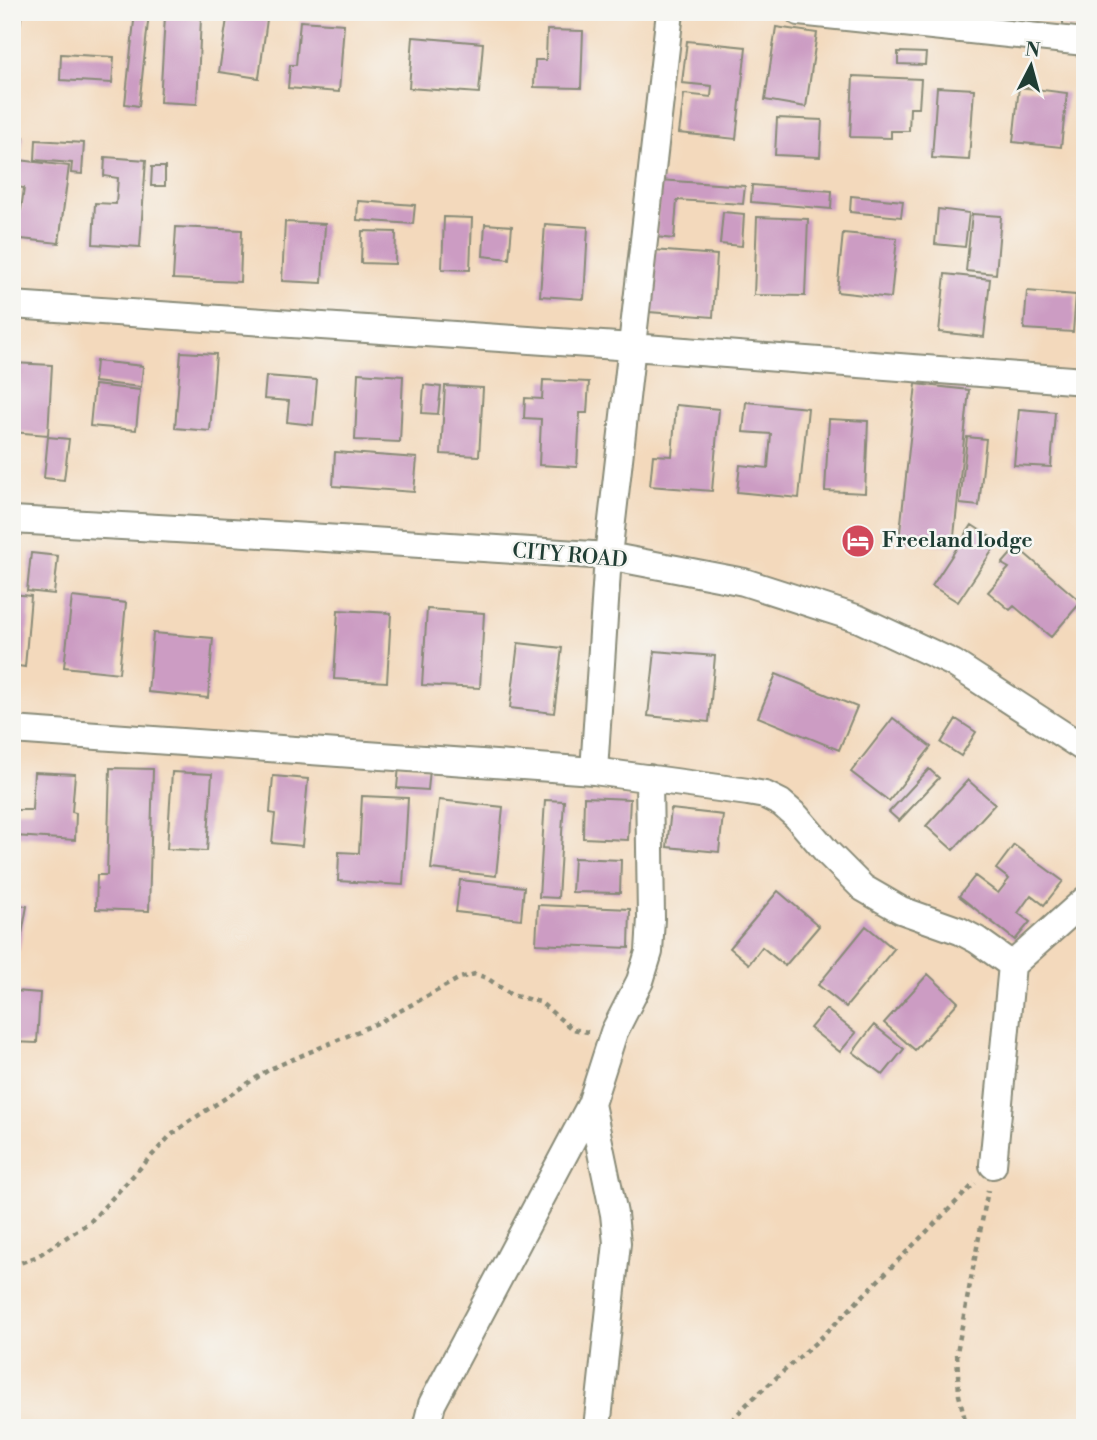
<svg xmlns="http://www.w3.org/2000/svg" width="1097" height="1440" font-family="'Libre Bodoni',serif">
<rect width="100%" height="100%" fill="#f6f6f2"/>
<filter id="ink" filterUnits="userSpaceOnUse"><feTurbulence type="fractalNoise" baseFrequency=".0143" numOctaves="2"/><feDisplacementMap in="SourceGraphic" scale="14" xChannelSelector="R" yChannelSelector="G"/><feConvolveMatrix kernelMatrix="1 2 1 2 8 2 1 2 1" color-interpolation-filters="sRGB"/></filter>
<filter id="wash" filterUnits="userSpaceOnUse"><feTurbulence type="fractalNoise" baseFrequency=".00686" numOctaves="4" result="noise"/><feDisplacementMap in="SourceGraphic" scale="28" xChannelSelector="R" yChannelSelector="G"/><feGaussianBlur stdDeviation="1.57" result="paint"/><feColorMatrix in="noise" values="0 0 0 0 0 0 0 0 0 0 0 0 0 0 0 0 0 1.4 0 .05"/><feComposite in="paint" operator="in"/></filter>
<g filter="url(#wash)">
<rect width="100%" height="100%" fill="#f3d9bc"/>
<g id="blocks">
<path fill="#cc9cc3" d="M12 12H22L17 46 12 45Z
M135 12 149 13 139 106 125 104Z
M228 12H268L259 78 219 72Z
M1063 12H1085V27H1063Z
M165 16 201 18 197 104 160 102Z
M300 21 344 24 339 92 288 88 290 65H296Z
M776 27 817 33 806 107 765 100Z
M547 30 583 31 581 88 534 87 535 60H546Z
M413 37 483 43 479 93 409 88Z
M687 41 746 47 736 139 679 133 684 94 711 97 712 86 682 83Z
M898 52 926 53 925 65 898 64Z
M61 54 114 57 112 83 60 80Z
M853 76 921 79 919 108H910L909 131H891V138L850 137Z
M937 87 974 89 969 160 932 158Z
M1019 87 1067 93 1061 147 1013 142Z
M777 118 822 120 820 157 775 155Z
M12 135 24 137 20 158 12 156Z
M36 140 84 143 82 174 71 173 72 163 35 160Z
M105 157 146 160 140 247 93 244 95 203 116 204 118 178 104 176Z
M19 160 69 166 59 243 12 238 15 210H21L24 188 16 187Z
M152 167H165V186H151Z
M659 180 745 186 743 204 677 200 674 239 656 237Z
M752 185 832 191 831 209 751 202Z
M851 196 903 201 901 217 850 212Z
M358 201 415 205 413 224 357 220Z
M938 209 969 213 965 247 935 244Z
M723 212 744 214 742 246 720 244Z
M972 214 1001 216 996 274 966 271Z
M444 217 472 218 470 270 442 269Z
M757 217 808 219 805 296 754 295Z
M285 222 325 224 322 283 282 281Z
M485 224 512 226 509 259 483 256Z
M545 224 588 227 584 299 540 296Z
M176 227 242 230 240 282 173 279Z
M362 231 396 232 395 264 361 263Z
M843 233 897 238 891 298 837 292Z
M653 250 717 255 713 317 649 312Z
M945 274 990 279 984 337 939 332Z
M1027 291 1076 295 1073 332 1024 329Z
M181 352 216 354 210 431 175 428Z
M96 361 143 366 141 387 94 382Z
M12 363 52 365 48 435 12 432Z
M358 373 403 376 400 442 355 440Z
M266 376 317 380 313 425 287 422 289 401 264 399Z
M543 380 589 382 587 413H580L577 467 539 465 541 419 524 418 525 398 542 399Z
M916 384 969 390 953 546 899 541Z
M94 385 140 390 136 430 90 426Z
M424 385 441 387 438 414 422 413Z
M445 386 483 388 479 456 441 454Z
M746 402 808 408 799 498 737 492 740 465 768 468 771 434 743 432Z
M676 405 719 409 712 491 650 486 653 455 672 456Z
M1019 409 1055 412 1051 467 1014 465Z
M829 419 868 421 865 493 825 491Z
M48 437 69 439 64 480 44 478Z
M967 437 986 439 979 506 960 504Z
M335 452 417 458 414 492 333 486Z
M972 525 998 542 958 602 932 586Z
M1017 547 1081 602 1051 637 1014 606 1010 610 988 592 1009 568 1002 564Z
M31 553 58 556 54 594 27 591Z
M12 594 31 596 25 667 12 665Z
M72 597 126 603 119 673 64 667Z
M427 609 484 613 480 688 422 685Z
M338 610 391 613 387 682 334 679Z
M153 633 213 638 208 698 148 692Z
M518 643 562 648 554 713 510 708Z
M655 651 715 656 709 722 648 716Z
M776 674 857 707 839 750 758 717Z
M893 718 931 747 889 801 851 772Z
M956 719 976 732 961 756 941 743Z
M399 766 430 769 428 790 397 788Z
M110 768 153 769 149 911 96 909 97 875H107Z
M929 769 939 778 899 821 889 812Z
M34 772 75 774 72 812 76 813 75 840 15 836 16 810H32Z
M172 772 212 774 207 851 167 849Z
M273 776 308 779 302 846 272 843 275 814 270 813Z
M968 780 995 804 953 850 926 826Z
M362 796 408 798 403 885 338 881 339 852 359 853Z
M584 797 630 799 628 840 583 838Z
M439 800 503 807 496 876 431 869Z
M545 800 564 801 558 898 539 897Z
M671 809 723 815 719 852 667 847Z
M1014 845 1063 881 1044 905 1031 895 1018 913 1030 922 1015 940 959 896 975 876 998 893 1009 879 996 869Z
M574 858 621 860 620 893 572 892Z
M460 880 524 887 521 919 456 912Z
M778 891 819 926 785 966 762 947 749 964 730 948Z
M12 904 27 906 19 951 12 950Z
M538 905 630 909 629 948 536 944Z
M866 926 894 949 846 1007 818 985Z
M928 974 958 1002 915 1050 884 1023Z
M12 982H15V991L40 993 37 1043 12 1042Z
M826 1009 856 1033 840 1052 810 1028Z
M874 1025 904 1049 883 1075 853 1052Z"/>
</g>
</g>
<g filter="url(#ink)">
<use href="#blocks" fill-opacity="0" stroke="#898b78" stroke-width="2"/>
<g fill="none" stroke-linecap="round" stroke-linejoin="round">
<defs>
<path id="minor" d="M799 12 1085 42
M12 305 632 347 1085 381
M12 520 231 532 608 556 744 582 859 619 953 663 1085 749
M12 730 594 771 748 792 765 795 781 803 796 816 827 852 863 888 901 910 960 931 977 940 1012 965
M594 771 608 556 670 12
M993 1165 1012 965 1085 900
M426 1428 432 1404 591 1104
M597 1428 617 1243 614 1214 591 1104 614 1032 640 981 649 952 651 918 649 778"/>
</defs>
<use href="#minor" stroke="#898b78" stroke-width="30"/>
<path stroke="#898b78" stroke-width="4.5" stroke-dasharray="5 5" stroke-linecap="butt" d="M12 1266 36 1257 90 1222 170 1136 187 1123 270 1069 380 1022 460 978 475 974 487 978 511 995 540 1002 572 1029 588 1032
M725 1428 747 1404 824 1335 975 1183
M967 1428 959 1395 957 1352 988 1190"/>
<use href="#minor" stroke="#fff" stroke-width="26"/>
</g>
</g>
<defs>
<symbol id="hotel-disc" viewBox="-11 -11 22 22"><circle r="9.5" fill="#d1495b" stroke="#f6f6f2"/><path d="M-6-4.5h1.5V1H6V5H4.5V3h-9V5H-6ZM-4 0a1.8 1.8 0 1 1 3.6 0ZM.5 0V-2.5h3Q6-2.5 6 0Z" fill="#fff"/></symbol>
</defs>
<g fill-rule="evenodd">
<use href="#hotel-disc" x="839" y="522" width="38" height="38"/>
</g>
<g text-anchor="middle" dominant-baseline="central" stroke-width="5" stroke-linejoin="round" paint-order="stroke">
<g font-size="21" font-weight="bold" fill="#1f3d34" stroke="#f6f6f2" text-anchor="start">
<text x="882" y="541">Freeland lodge</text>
</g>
<g font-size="21" fill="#1f3d34" stroke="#f6f6f2">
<text transform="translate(570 556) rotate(5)">CITY ROAD</text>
</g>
</g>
<rect width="1097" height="1440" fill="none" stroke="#f6f6f2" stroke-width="42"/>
<g transform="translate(1031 66) rotate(6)" stroke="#f6f6f2" stroke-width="5" paint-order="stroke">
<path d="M0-5L12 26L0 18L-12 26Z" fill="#1f3d34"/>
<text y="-10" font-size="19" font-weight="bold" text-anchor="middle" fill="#1f3d34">N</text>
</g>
</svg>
